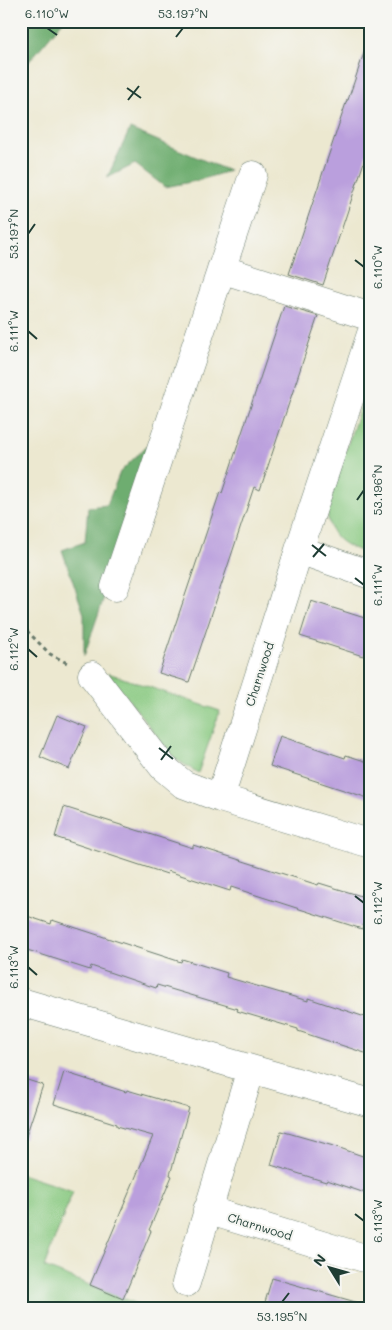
<svg xmlns="http://www.w3.org/2000/svg" width="392" height="1330" font-family="Mali,sans-serif">
<rect width="100%" height="100%" fill="#f6f6f2"/>
<filter id="ink" filterUnits="userSpaceOnUse"><feTurbulence type="fractalNoise" baseFrequency=".02" numOctaves="2"/><feDisplacementMap in="SourceGraphic" scale="10" xChannelSelector="R" yChannelSelector="G"/><feConvolveMatrix kernelMatrix="1 2 1 2 8 2 1 2 1" color-interpolation-filters="sRGB"/></filter>
<filter id="wash" filterUnits="userSpaceOnUse"><feTurbulence type="fractalNoise" baseFrequency=".0096" numOctaves="4" result="noise"/><feDisplacementMap in="SourceGraphic" scale="20" xChannelSelector="R" yChannelSelector="G"/><feGaussianBlur stdDeviation="1.12" result="paint"/><feColorMatrix in="noise" values="0 0 0 0 0 0 0 0 0 0 0 0 0 0 0 0 0 1.4 0 .05"/><feComposite in="paint" operator="in"/></filter>
<g filter="url(#wash)">
<rect width="100%" height="100%" fill="#ece8d0"/>
<path fill="#89c981" stroke="#54835a" d="M371 376V555C342 545 327 538 327 505Z
M108 673 220 711 198 773 174 758Z
M21 1174 73 1191 44 1267 140 1305 153 1309H21Z"/>
<path fill="#6ead6f" stroke="#467552" d="M21 21H63L21 71Z
M130 129 229 171 196 181 165 187 135 164 107 178Z
M160 433 84 656V614L62 550 85 542 88 507 107 505 120 472Z"/>
<g id="blocks">
<path fill="#ba9fdd" d="M367 44 371 45V141L323 285 289 274 347 100H348Z
M284 306 318 316 260 490 254 487 189 682 159 673 220 492 222 493Z
M311 601 371 620V656L364 654 363 656 300 636Z
M57 715 87 727 69 769 40 757Z
M280 736 345 758 346 755 371 763V799L270 766Z
M64 807 193 848V845L318 885 319 883 371 899 362 929 231 887 230 891 168 871 167 874 55 837Z
M21 914 51 924 52 920 181 962 182 959 227 973 226 977 308 1001V998L371 1019V1055L298 1031V1029L237 1011 238 1009 157 985 156 988 91 966 90 970 21 948Z
M64 1072 126 1092 127 1090 189 1108 170 1175 172 1176 149 1230 151 1231 123 1299 90 1285 153 1136 117 1126V1124L54 1104Z
M21 1078 43 1085 25 1139 21 1138Z
M281 1131 337 1147 371 1159V1195L327 1180 326 1182 271 1165Z
M272 1278 359 1303 358 1309H263Z"/>
</g>
</g>
<g filter="url(#ink)">
<use href="#blocks" fill-opacity="0" stroke="#67796b" stroke-width="1"/>
<g fill="none" stroke-linecap="round" stroke-linejoin="round">
<defs>
<path id="minor" d="M221 269 371 317
M371 334 299 550 371 575
M299 550 220 798 371 844
M115 587 253 175
M92 675 163 767 183 784 220 798
M21 1002 251 1069
M207 1210 371 1260
M186 1283 251 1069 371 1103"/>
</defs>
<use href="#minor" stroke="#67796b" stroke-width="29"/>
<path stroke="#67796b" stroke-width="3" stroke-dasharray="4 4" stroke-linecap="butt" d="M21 625 50 654 69 664"/>
<use href="#minor" stroke="#fff" stroke-width="28"/>
</g>
</g>
<path fill="none" stroke="#1f3d34" stroke-width="2" d="M47 28 57 35M176 37 183 28M127 88 141 98M128 100 139 86M28 234 35 224M355 260 364 267M28 331 37 339M357 500 364 490M312 545 326 556M313 557 324 544M355 578 364 585M28 649 37 657M159 748 173 759M161 760 171 746M355 896 364 903M28 967 37 975M355 1214 364 1221M282 1302 289 1293"/>
<g text-anchor="middle" dominant-baseline="central" stroke-width="4" stroke-linejoin="round" paint-order="stroke">
<g font-size="12" fill="#1f3d34" stroke="#f6f6f2">
<text transform="translate(259 674) rotate(-72)">Charnwood</text>
<text transform="translate(260 1226) rotate(17)">Charnwood</text>
</g>
</g>
<rect width="392" height="1330" fill="none" stroke="#f6f6f2" stroke-width="55"/>
<g transform="translate(330 1268) rotate(307)" stroke="#f6f6f2" stroke-width="4" paint-order="stroke">
<path d="M0-4L9 19L0 12L-9 19Z" fill="#1f3d34"/>
<text y="-8" font-size="14" font-weight="bold" text-anchor="middle" fill="#1f3d34">N</text>
</g>
<rect x="28" y="28" width="336" height="1274" fill="none" stroke="#1f3d34" stroke-width="2"/>
<g font-size="12" text-anchor="middle" fill="#1f3d34">
<text x="47" y="18">6.110°W</text>
<text x="183" y="18">53.197°N</text>
<text transform="translate(14 234) rotate(-90)" y="4">53.197°N</text>
<text transform="translate(378 267) rotate(-90)" y="4">6.110°W</text>
<text transform="translate(14 331) rotate(-90)" y="4">6.111°W</text>
<text transform="translate(378 490) rotate(-90)" y="4">53.196°N</text>
<text transform="translate(378 585) rotate(-90)" y="4">6.111°W</text>
<text transform="translate(14 649) rotate(-90)" y="4">6.112°W</text>
<text transform="translate(378 903) rotate(-90)" y="4">6.112°W</text>
<text transform="translate(14 967) rotate(-90)" y="4">6.113°W</text>
<text transform="translate(378 1221) rotate(-90)" y="4">6.113°W</text>
<text x="282" y="1321">53.195°N</text>
</g>
</svg>
